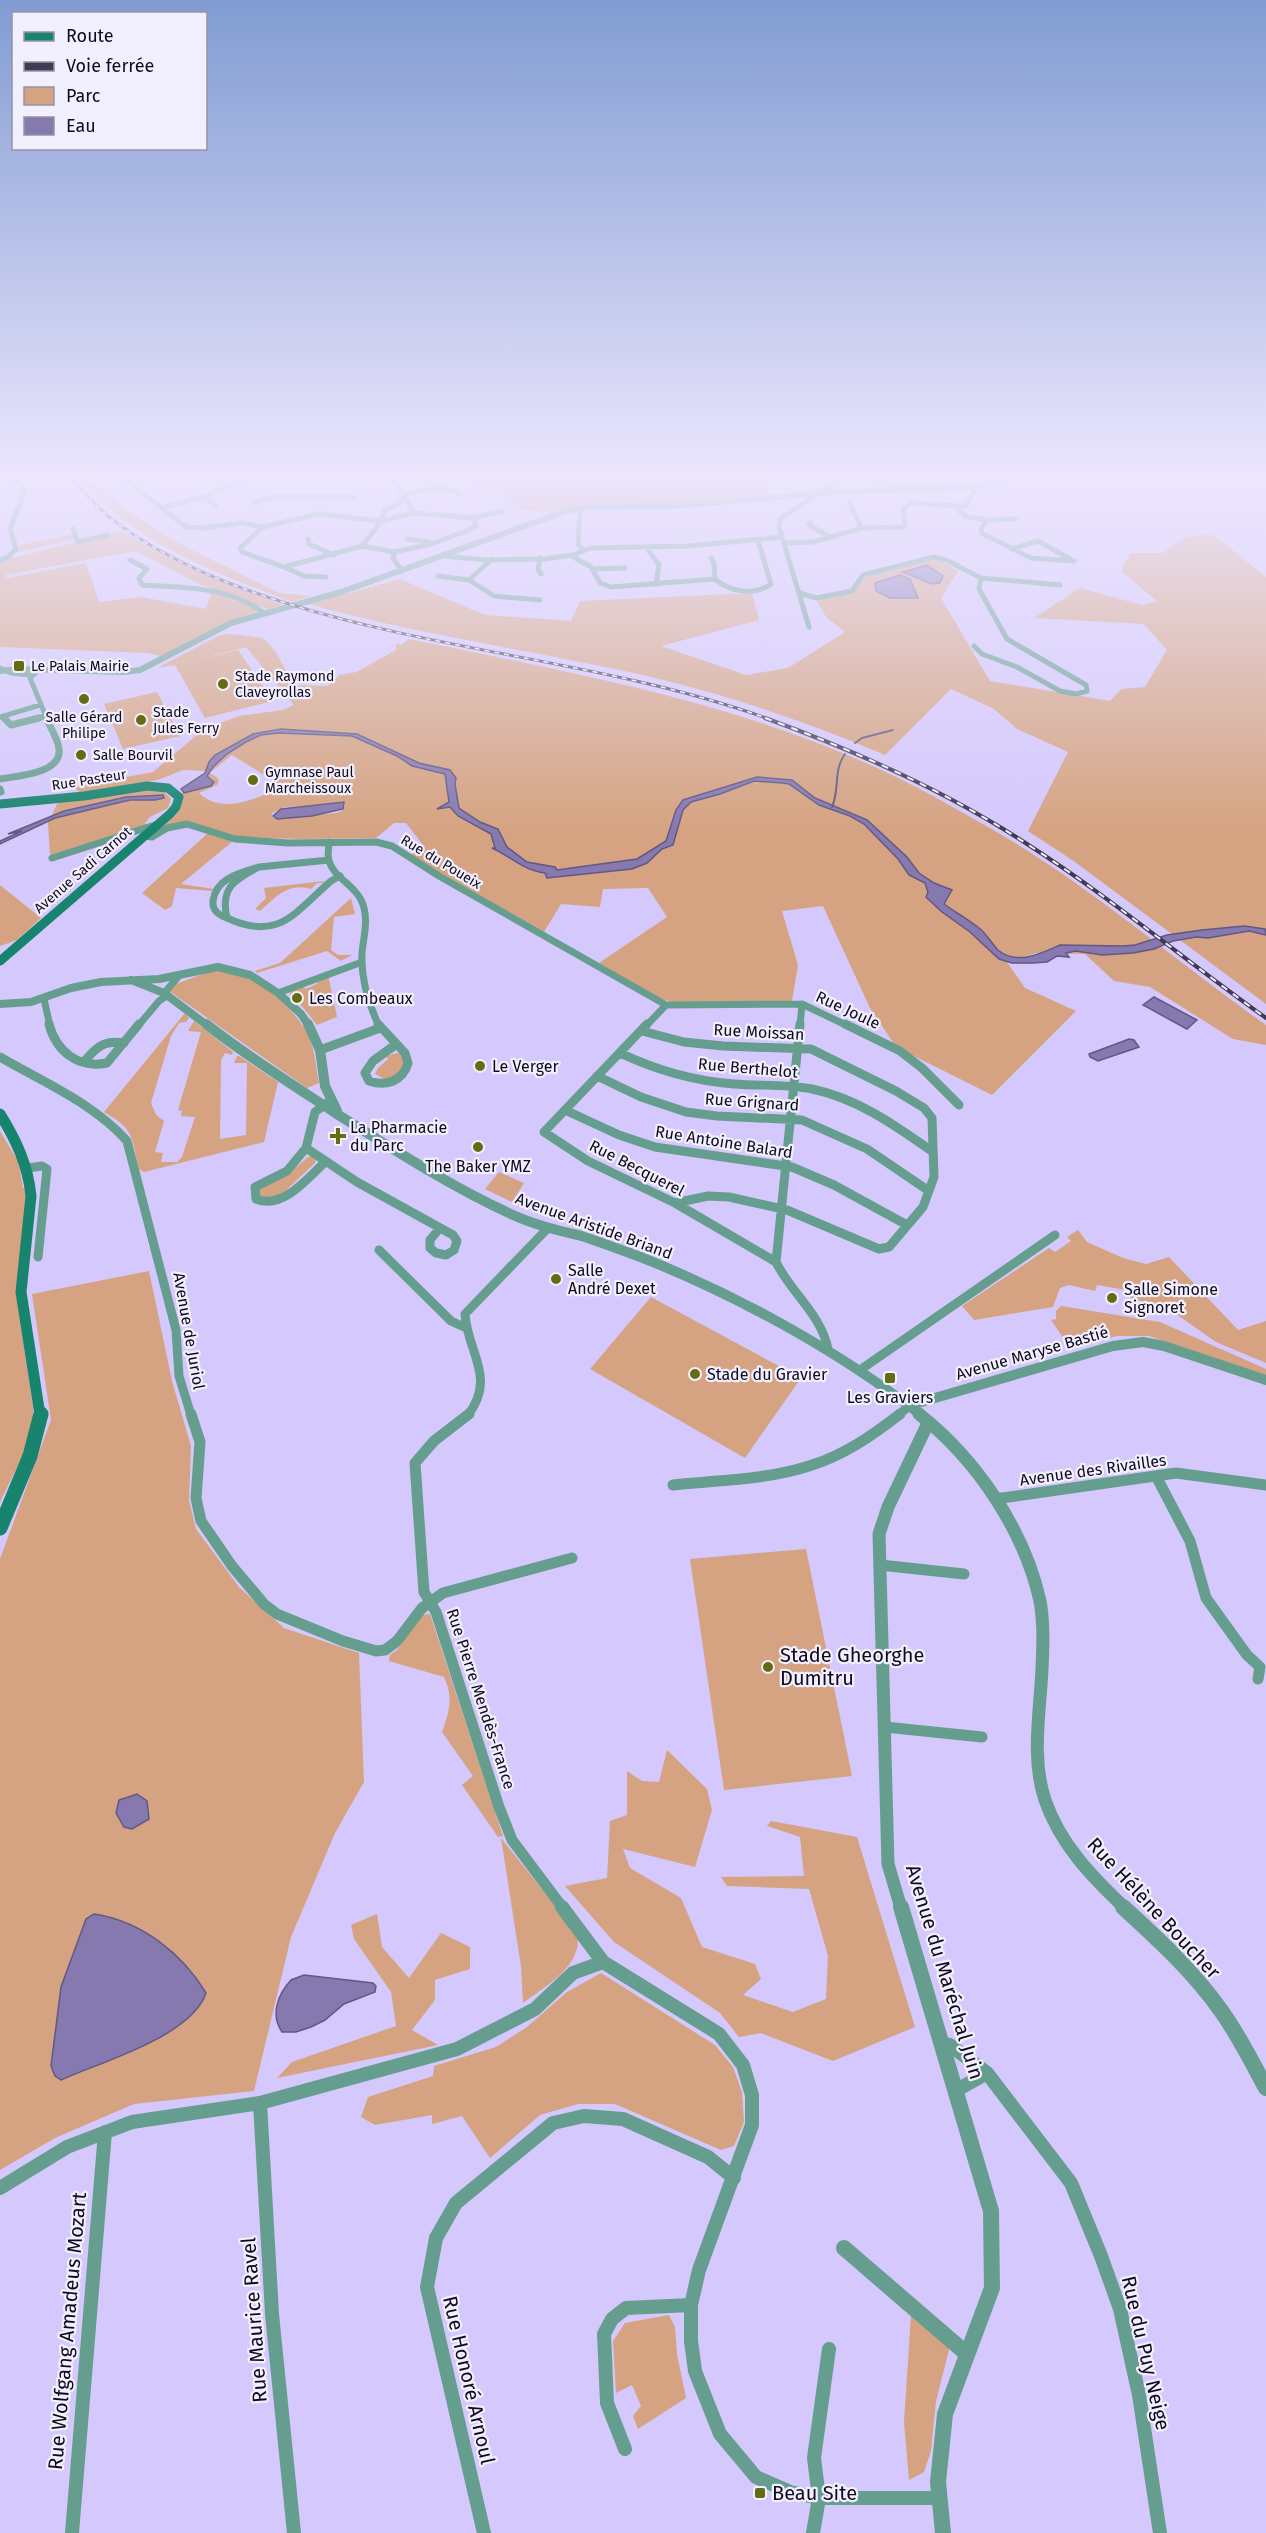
<svg xmlns="http://www.w3.org/2000/svg" width="1266" height="2533" font-family="'Fira Sans',sans-serif">
<rect width="100%" height="100%" fill="#d4c8fc"/>
<path fill="#d5a381" fill-rule="evenodd" d="M77 476H85L123 508 180 544 279 593 310 596 292 602C212 571 135 544 77 476Z
M415 476H767L768 494 673 504H603L553 511 522 510 490 485 461 479 417 481Z
M122 531C173 564 226 585 283 605L268 609 199 584 136 551 5 575 7 578 86 563 99 602 142 597 206 609 212 592 255 607 258 611 231 621 165 657 148 653 0 647V561Z
M73 534 75 539 18 552 20 545Z
M1205 534 1215 536 1266 577V1004L1075 862 1028 831 1068 752 1017 729 994 709 951 689 885 755C803 720 716 691 629 672 522 649 413 633 308 604L400 579 485 615 571 621 580 601 752 593 759 620 661 646 746 675 788 668 845 632 826 617 816 599 854 591 863 578 931 560 941 561 958 571 941 598 990 681 1110 701 1121 689 1145 687 1167 650 1144 624 1034 618 1080 588 1142 605 1157 601 1121 571 1130 553H1162L1185 538Z
M232 634 263 638 275 651 294 685 327 686 340 675 356 672 396 650V643L401 645 409 639C582 675 759 705 918 788 957 809 997 831 1034 855 1115 907 1188 970 1266 1025V1045L1233 1039 1150 987 1114 981 1085 954 1036 953 1007 962 1025 988 1076 1011 992 1095 896 1047 870 1008 823 906 782 911 798 965 792 1001 672 1002 658 998 599 963 667 917 648 888 603 889 600 907 561 904 544 932 410 856 423 845 406 823H394L376 838 301 839 238 837 190 822 155 833 175 816 183 800 182 793 207 788 213 784V779L208 776 209 773 217 777 219 781 217 785 199 793C222 815 258 799 282 786L232 755 212 771 183 770 158 780 81 793 73 787 153 772 204 729 239 716 283 710 294 705 246 647 185 663 238 650 273 701 205 718 175 665 157 668 220 635ZM344 805 342 811 336 813 276 819 272 817V813L285 807Z
M157 692 180 736 123 749 104 704Z
M149 788 164 791 171 799 168 808 150 817 145 823 147 825 50 855 48 823 58 802Z
M208 833 233 841 181 884 214 889 212 891 176 888 172 906 165 910 142 893Z
M325 881 322 883H317L311 889C288 882 276 897 260 911L255 909 266 898 264 888Z
M0 885 41 918 17 940 0 946Z
M351 898 355 914 334 917 331 950 338 955H352L341 961 327 951 257 973 255 971 280 963Z
M211 971C222 971 232 971 243 975 266 984 300 1015 309 1037 315 1051 316 1068 319 1083L307 1088 169 991 173 985Z
M328 975 337 1017 317 1025 298 1001 290 995V990L303 985 305 989 317 984V979Z
M185 1013 189 1018 186 1022 179 1023 171 1036 151 1103 156 1115 164 1121 155 1152 163 1153 161 1162H177L182 1157 195 1117 181 1116 182 1111 178 1110 201 1032 188 1031 194 1021 233 1052 232 1055 225 1053 221 1060 220 1139 246 1135 247 1063H234L237 1056H239L278 1082 264 1142 144 1172 139 1169C131 1136 135 1130 104 1112Z
M397 1053 401 1054 404 1064 397 1076 380 1082 383 1078 375 1074 378 1068 388 1059 386 1056Z
M0 1131 19 1163 23 1188 26 1190 18 1307 33 1407V1424L25 1451 0 1502Z
M313 1156 316 1158 315 1163 279 1197H260L257 1193 261 1185 285 1177 308 1157Z
M499 1172 524 1183 512 1202 485 1189Z
M1078 1230 1087 1242 1123 1258 1146 1264 1169 1257 1238 1330 1266 1321V1363L1216 1342 1176 1314 1127 1296 1126 1290 1097 1285 1095 1291 1069 1285 1060 1288 1053 1307 974 1320 962 1306 1049 1248 1055 1252 1071 1241 1067 1237Z
M149 1271 172 1381 191 1446 189 1500 196 1529 239 1587 284 1628 359 1653 364 1782 335 1833 291 1937 254 2091 134 2104 55 2138 0 2170V1559L51 1420 32 1294Z
M651 1297 801 1378 745 1458 590 1369Z
M1061 1306 1160 1322 1266 1369V1376L1149 1336H1117L1070 1348 1051 1320 1056 1319V1311Z
M806 1549 852 1776 724 1790 690 1559Z
M430 1614 503 1836 498 1837 462 1785 473 1776 442 1732C449 1712 454 1698 444 1677L389 1661 390 1655 397 1650 422 1615Z
M667 1750 707 1789 712 1810 695 1867 623 1849 630 1868 681 1898 702 1947 755 1964 761 1979 743 1995 793 2012 826 1999 828 1956 809 1889 727 1886 721 1877 804 1876 800 1837 767 1826 771 1821 857 1837 915 2027 833 2061 761 2033 739 2037 720 2013 614 1942 565 1886 607 1878 610 1821 627 1815V1771L642 1781 659 1782Z
M501 1838 577 1933C584 1966 545 1986 523 2003L521 1966Z
M377 1914 382 1947 409 1978 441 1933 470 1947V1969L435 1980V2000L412 2030 438 2045 277 2078 292 2062 396 2026 391 1992 354 1939 351 1925Z
M601 1973 715 2045 733 2067 742 2092 744 2122 734 2146 721 2150 615 2104H578L540 2115 490 2158 462 2116 432 2124V2115L375 2125 361 2117 368 2097 433 2076 434 2066 496 2047 527 2027 567 1992Z
M669 2315 675 2327 677 2354 686 2398 638 2429 633 2416 641 2406 632 2385 616 2393 613 2341 625 2323Z
M911 2315 950 2346 936 2401 931 2451 924 2472 909 2480 904 2422Z"/>
<path fill="#8679b0" stroke="#625883" stroke-width="1.5" d="M927 565 943 576 940 583 932 584 903 572Z
M900 575 910 579 918 598H890L876 591 875 583Z
M281 729 357 734 419 763 450 770 456 778 455 784 459 808 480 822 498 829 507 847 527 862 555 867 557 870 637 859 666 841 676 810 683 800 757 777 792 780 815 798 867 820 907 857 919 873 934 883 952 890 944 904C955 912 968 919 979 928 987 934 991 943 998 950 1017 966 1042 953 1060 945L1123 946 1135 945 1167 935 1202 930 1244 926 1265 929 1266 935 1249 931 1208 938 1196 937 1173 941 1154 949 1133 953 1102 955 1076 951 1066 953 1069 957 1057 956 1047 962 1033 963H1012L999 959 970 932 942 912 926 897 928 892 925 883 909 875 898 859 864 824 850 816 819 805 789 784 782 783 754 781 720 794 691 802 683 810 673 845 662 849 647 863 632 869 547 878 545 873C524 871 510 856 492 848H495L491 834 458 816 450 807 437 809 449 802 445 774 412 766 397 756 352 736 279 733 261 735 246 742 227 754 213 767 207 776 214 782 211 786 184 793 181 789 205 773 209 762 215 755 253 734Z
M163 795 164 798 155 800H130L55 818 0 844V841L22 831 8 834 64 811 126 797Z
M344 802 343 809 312 816 277 819 273 816 281 809Z
M1154 997 1197 1020 1187 1029 1143 1005Z
M1129 1039 1134 1040 1139 1047 1098 1061 1090 1057 1089 1054Z
M137 1794 147 1801 149 1819 132 1829 124 1827 116 1813 119 1800Z
M94 1914C141 1921 182 1953 206 1993 191 2037 100 2062 61 2080L55 2076 51 2066 61 1987 86 1919Z
M304 1975 373 1983 376 1986 375 1992 344 2004 325 2020 311 2027 296 2032H282C270 2015 278 1994 291 1980Z"/>
<g fill="none" stroke-linecap="round" stroke-linejoin="round">
<path stroke="#625883" stroke-width="2" d="M855 743 862 738 893 730
M832 807C840 789 833 770 845 754"/>
<path stroke="#659e8e" stroke-width="5" d="M121 476 186 527 204 528 241 523 263 527
M0 477 18 482 25 491 10 529 16 549 7 558 0 560
M972 487 974 492 966 505 959 506 958 510 967 517 986 520 981 530 983 534 1031 558 1074 561
M404 494C422 491 445 483 461 495
M203 497 216 505
M255 503 272 497H353
M849 503 862 528
M162 508 203 497 253 476
M414 513 474 518 503 511
M580 514 578 544 582 549
M986 520 1015 519
M810 522 809 525 830 537
M73 529 78 542 108 535
M308 539 309 544 334 555
M408 539 429 542
M784 543 813 542 862 528 903 527 905 524 903 509 910 503 959 506
M362 546 284 567 242 552 240 548 263 527 318 514 381 521 414 513 392 476
M646 547 659 565 656 584
M1015 548 1038 541 1070 559
M394 552 431 544 472 529 476 526 474 518
M444 556 486 560 544 559 573 555 591 548 689 546 782 537
M572 556 591 567 600 583 611 587 715 579C730 592 754 596 771 584L758 540
M540 558 538 569 541 574
M711 558 714 563 715 579
M130 560 147 569 139 578 142 585C184 588 229 586 264 613
M284 567 304 576 326 577
M593 569 625 568
M402 571 393 558 394 552 362 546 377 527 385 511 405 499
M438 576 469 580 494 596 540 600
M469 580 492 559
M800 593 816 598 852 591 863 575 934 557 946 560 981 578 1060 585
M809 627 779 527 780 519 845 476
M974 646 982 654 1017 667 1060 691 1076 694 1087 691 1086 685 1007 639 979 589 981 578
M0 668 11 673 31 675
M39 670 30 678 47 719
M3 716 5 719
M0 717 40 705
M33 719 45 716"/>
<path stroke="#659e8e" stroke-width="7" d="M4 718 11 725 39 718
M0 779C16 776 62 774 59 749 58 739 50 727 46 718
M0 789 1 792
M145 836 152 837 167 828 187 824 235 839 288 843 376 842 392 846 439 876 666 1005
M329 842C329 848 327 855 329 861 334 879 359 886 364 908 368 924 363 939 362 954 361 978 369 1005 379 1026
M52 858 158 824
M259 867C234 880 220 888 227 918 219 915 212 911 213 901 216 878 240 873 259 867Z
M259 867 329 860
M227 918C279 942 294 913 331 881L340 876
M164 993 179 976
M278 993 362 962
M44 999 50 1026
M666 1005 802 1004 848 1026
M138 1026 159 1001 168 995
M646 1026 666 1005
M800 1026 802 1004"/>
<path stroke="#659e8e" stroke-width="9" d="M49 1024C56 1051 78 1069 107 1063L139 1024
M378 1024 405 1053 408 1063C403 1081 386 1087 369 1081L365 1073 373 1061 395 1045
M647 1024 544 1132 588 1161 675 1203 776 1262
M800 1024 776 1262C791 1293 821 1314 828 1349
M845 1024 900 1051 922 1068 959 1105
M642 1031 684 1042 723 1046 811 1049 896 1091 924 1108 932 1118 934 1177 923 1207 889 1247 879 1249 787 1210 729 1197 708 1196 675 1203
M320 1050 380 1028
M620 1053C656 1070 694 1081 734 1084 760 1086 786 1084 812 1089 857 1098 896 1126 933 1152
M0 1057C43 1082 93 1103 127 1141L176 1330 179 1376 191 1415
M84 1062C96 1047 104 1040 124 1043
M597 1076 641 1097 686 1112 717 1116 802 1120 867 1149 929 1191
M328 1102 315 1112 306 1148 357 1182 453 1235 457 1241 454 1250 446 1255 436 1253 430 1248V1240L439 1229
M565 1110 619 1135 655 1147 792 1167 834 1185 907 1225
M306 1148 287 1171 255 1187 256 1199C283 1210 308 1178 326 1161
M28 1168 42 1166 47 1169 38 1257
M379 1250 451 1321 464 1327
M860 1370 1055 1235
M468 1415C497 1377 467 1352 465 1314L547 1229
M898 1415 911 1405"/>
<path stroke="#659e8e" stroke-width="11" d="M191 1414 200 1442 196 1498 201 1521 232 1566 264 1604 277 1614 343 1641 376 1651 385 1650 397 1641 422 1608 443 1593 572 1558
M469 1414 434 1441 415 1463 424 1592 436 1612 499 1807 512 1840 563 1908
M1156 1476 1190 1541 1206 1598 1247 1655 1260 1667 1258 1679
M673 1485C718 1480 766 1480 809 1466 843 1456 873 1435 900 1414
M995 1499 1176 1473 1266 1485
M880 1565 964 1574
M885 1727 982 1737"/>
<path stroke="#659e8e" stroke-width="14" d="M562 1907 603 1962
M943 2044 950 2045 987 2073 957 2090
M987 2073 1071 2183 1101 2256 1120 2309 1139 2395 1160 2533
M260 2103 272 2314 294 2533
M0 2188 67 2147 132 2122 260 2103 457 2049 535 2009 573 1973 603 1962 719 2034 743 2065 752 2095V2125L699 2270 691 2305V2341L695 2371 720 2434 756 2477 790 2492 819 2498H939
M625 2449 607 2403 604 2334 612 2319 626 2308 691 2305
M72 2533 105 2132
M484 2533 427 2287 436 2238 456 2203 553 2123 584 2116 623 2119 708 2157 734 2178
M813 2533 819 2498 814 2458 829 2349"/>
<path stroke="#659e8e" stroke-width="6" d="M0 671 19 669 124 672 140 670 231 623 341 592 569 510 591 507 671 506 838 492 972 487 1018 476"/>
<path stroke="#659e8e" stroke-width="8" d="M131 980 164 993 208 1026
M0 1004 31 1002 71 988 101 982 159 979 218 967 250 975 278 993 301 1014 309 1026"/>
<path stroke="#659e8e" stroke-width="10" d="M206 1024C248 1057 293 1085 337 1114 394 1150 452 1187 513 1215 535 1225 555 1230 578 1235 598 1241 618 1249 638 1256 735 1294 839 1351 921 1415
M308 1024 320 1050 325 1086 337 1111
M911 1405 1113 1346 1143 1342 1164 1346 1266 1380"/>
<path stroke="#659e8e" stroke-width="13" d="M919 1414C976 1459 1024 1529 1040 1601 1044 1623 1043 1647 1042 1669 1040 1712 1031 1758 1045 1800 1060 1844 1092 1877 1125 1908
M901 1908 888 1864 879 1534 888 1507 928 1423"/>
<path stroke="#659e8e" stroke-width="16" d="M901 1907 991 2211 992 2288 945 2414 938 2482 943 2533
M1123 1907C1158 1939 1194 1972 1222 2012 1239 2036 1252 2062 1266 2088
M844 2248 967 2354"/>
<path stroke="#18846e" stroke-width="9" d="M0 804 84 796 147 786 168 788 179 797 176 807 170 814 0 961"/>
<path stroke="#18846e" stroke-width="11" d="M0 1114C16 1140 28 1165 31 1196L21 1292 40 1415"/>
<path stroke="#18846e" stroke-width="15" d="M0 1528 30 1456 41 1414"/>
<defs>
<path id="rail-far1" d="M68 476C84 491 99 511 117 523 168 561 228 585 289 604 446 653 613 663 769 719"/>
<path id="rail" d="M765 718C856 751 946 791 1027 844 1110 897 1186 961 1266 1018"/>
</defs>
<use href="#rail-far1" stroke="#413a54" stroke-width="3"/>
<use href="#rail" stroke="#413a54" stroke-width="4"/>
<use href="#rail-far1" stroke="#f2efff" stroke-width="1.5" stroke-dasharray="5" stroke-linecap="butt"/>
<use href="#rail" stroke="#f2efff" stroke-width="2" stroke-dasharray="7" stroke-linecap="butt"/>
</g>
<linearGradient id="sky" x2="0" y2="1"><stop stop-color="#819cd2"/><stop offset="0.57" stop-color="#ece6fe"/><stop offset="1" stop-color="#ece6fe" stop-opacity="0"/></linearGradient>
<rect width="1266" height="831" fill="url(#sky)"/>
<g fill="#636c11" stroke="#f2efff" stroke-width="2">
<rect x="13" y="660" width="12" height="12" rx="3"/>
<circle cx="223" cy="684" r="6"/>
<circle cx="84" cy="699" r="6"/>
<circle cx="141" cy="720" r="6"/>
<circle cx="81" cy="755" r="6"/>
<circle cx="253" cy="780" r="6"/>
<circle cx="297" cy="998" r="6"/>
<circle cx="480" cy="1066" r="6"/>
<path d="M335 1127h6v6h6v6h-6v6h-6v-6h-6v-6h6z"/>
<circle cx="478" cy="1147" r="6"/>
<circle cx="556" cy="1279" r="6"/>
<circle cx="1112" cy="1298" r="6"/>
<circle cx="695" cy="1374" r="6"/>
<rect x="884" y="1372" width="12" height="12" rx="3"/>
<circle cx="768" cy="1667" r="6"/>
<rect x="754" y="2487" width="12" height="12" rx="3"/>
</g>
<g text-anchor="middle" dominant-baseline="central" stroke-width="4.5" stroke-linejoin="round" paint-order="stroke">
<g font-size="14" fill="#0f0a1b" stroke="#f2efff" text-anchor="start">
<text x="31" y="666">Le Palais Mairie</text>
<text x="235" y="676">Stade Raymond<tspan x="235" dy="16">Claveyrollas</tspan></text>
<text x="153" y="712">Stade<tspan x="153" dy="16">Jules Ferry</tspan></text>
<text x="84" y="717" text-anchor="middle">Salle Gérard<tspan x="84" dy="16">Philipe</tspan></text>
<text x="93" y="755">Salle Bourvil</text>
<text x="265" y="772">Gymnase Paul<tspan x="265" dy="16">Marcheissoux</tspan></text>
</g>
<g font-size="14" fill="#0f0a1b" stroke="#f2efff">
<text transform="translate(89 780) rotate(-9)">Rue Pasteur</text>
<text transform="translate(441 862) rotate(31)">Rue du Poueix</text>
<text transform="translate(83 870) rotate(-41)">Avenue Sadi Carnot</text>
</g>
<g font-size="16" fill="#0f0a1b" stroke="#f2efff" text-anchor="start">
<text x="309" y="998">Les Combeaux</text>
<text x="492" y="1066">Le Verger</text>
<text x="350" y="1127">La Pharmacie<tspan x="350" dy="18">du Parc</tspan></text>
<text x="478" y="1166" text-anchor="middle">The Baker YMZ</text>
<text x="568" y="1270">Salle<tspan x="568" dy="18">André Dexet</tspan></text>
<text x="1124" y="1289">Salle Simone<tspan x="1124" dy="18">Signoret</tspan></text>
<text x="707" y="1374">Stade du Gravier</text>
<text x="890" y="1397" text-anchor="middle">Les Graviers</text>
</g>
<g font-size="16" fill="#0f0a1b" stroke="#f2efff">
<text transform="translate(848 1010) rotate(25)">Rue Joule</text>
<text transform="translate(759 1032) rotate(3)">Rue Moissan</text>
<text transform="translate(748 1068) rotate(5)">Rue Berthelot</text>
<text transform="translate(752 1102) rotate(4)">Rue Grignard</text>
<text transform="translate(724 1142) rotate(9)">Rue Antoine Balard</text>
<text transform="translate(637 1168) rotate(27)">Rue Becquerel</text>
<text transform="translate(594 1226) rotate(20)">Avenue Aristide Briand</text>
<text transform="translate(189 1331) rotate(80)">Avenue de Juriol</text>
<text transform="translate(1032 1353) rotate(-16)">Avenue Maryse Bastié</text>
<text transform="translate(1093 1470) rotate(-8)">Avenue des Rivailles</text>
<text transform="translate(481 1699) rotate(72)">Rue Pierre Mendès-France</text>
</g>
<g font-size="20" fill="#0f0a1b" stroke="#f2efff" text-anchor="start">
<text x="780" y="1655">Stade Gheorghe<tspan x="780" dy="23">Dumitru</tspan></text>
<text x="772" y="2493">Beau Site</text>
</g>
<g font-size="20" fill="#0f0a1b" stroke="#f2efff">
<text transform="translate(1154 1908) rotate(47)">Rue Hélène Boucher</text>
<text transform="translate(945 1972) rotate(73)">Avenue du Maréchal Juin</text>
<text transform="translate(254 2320) rotate(-94)">Rue Maurice Ravel</text>
<text transform="translate(67 2331) rotate(-85)">Rue Wolfgang Amadeus Mozart</text>
<text transform="translate(1146 2353) rotate(77)">Rue du Puy Neige</text>
<text transform="translate(469 2380) rotate(77)">Rue Honoré Arnoul</text>
</g>
</g>
<rect x="12" y="12" width="195" height="138" fill="#f2efff" stroke="#9793a4" stroke-width="1.5"/>
<rect x="24" y="32" width="30" height="9" fill="#18846e" stroke="#9793a4" stroke-width="1.5"/>
<text x="66" y="42" font-size="18" fill="#0f0a1b">Route</text>
<rect x="24" y="62" width="30" height="9" fill="#413a54" stroke="#9793a4" stroke-width="1.5"/>
<text x="66" y="72" font-size="18" fill="#0f0a1b">Voie ferrée</text>
<rect x="24" y="87" width="30" height="18" fill="#d5a381" stroke="#9793a4" stroke-width="1.5"/>
<text x="66" y="102" font-size="18" fill="#0f0a1b">Parc</text>
<rect x="24" y="117" width="30" height="18" fill="#8679b0" stroke="#9793a4" stroke-width="1.5"/>
<text x="66" y="132" font-size="18" fill="#0f0a1b">Eau</text>
</svg>
